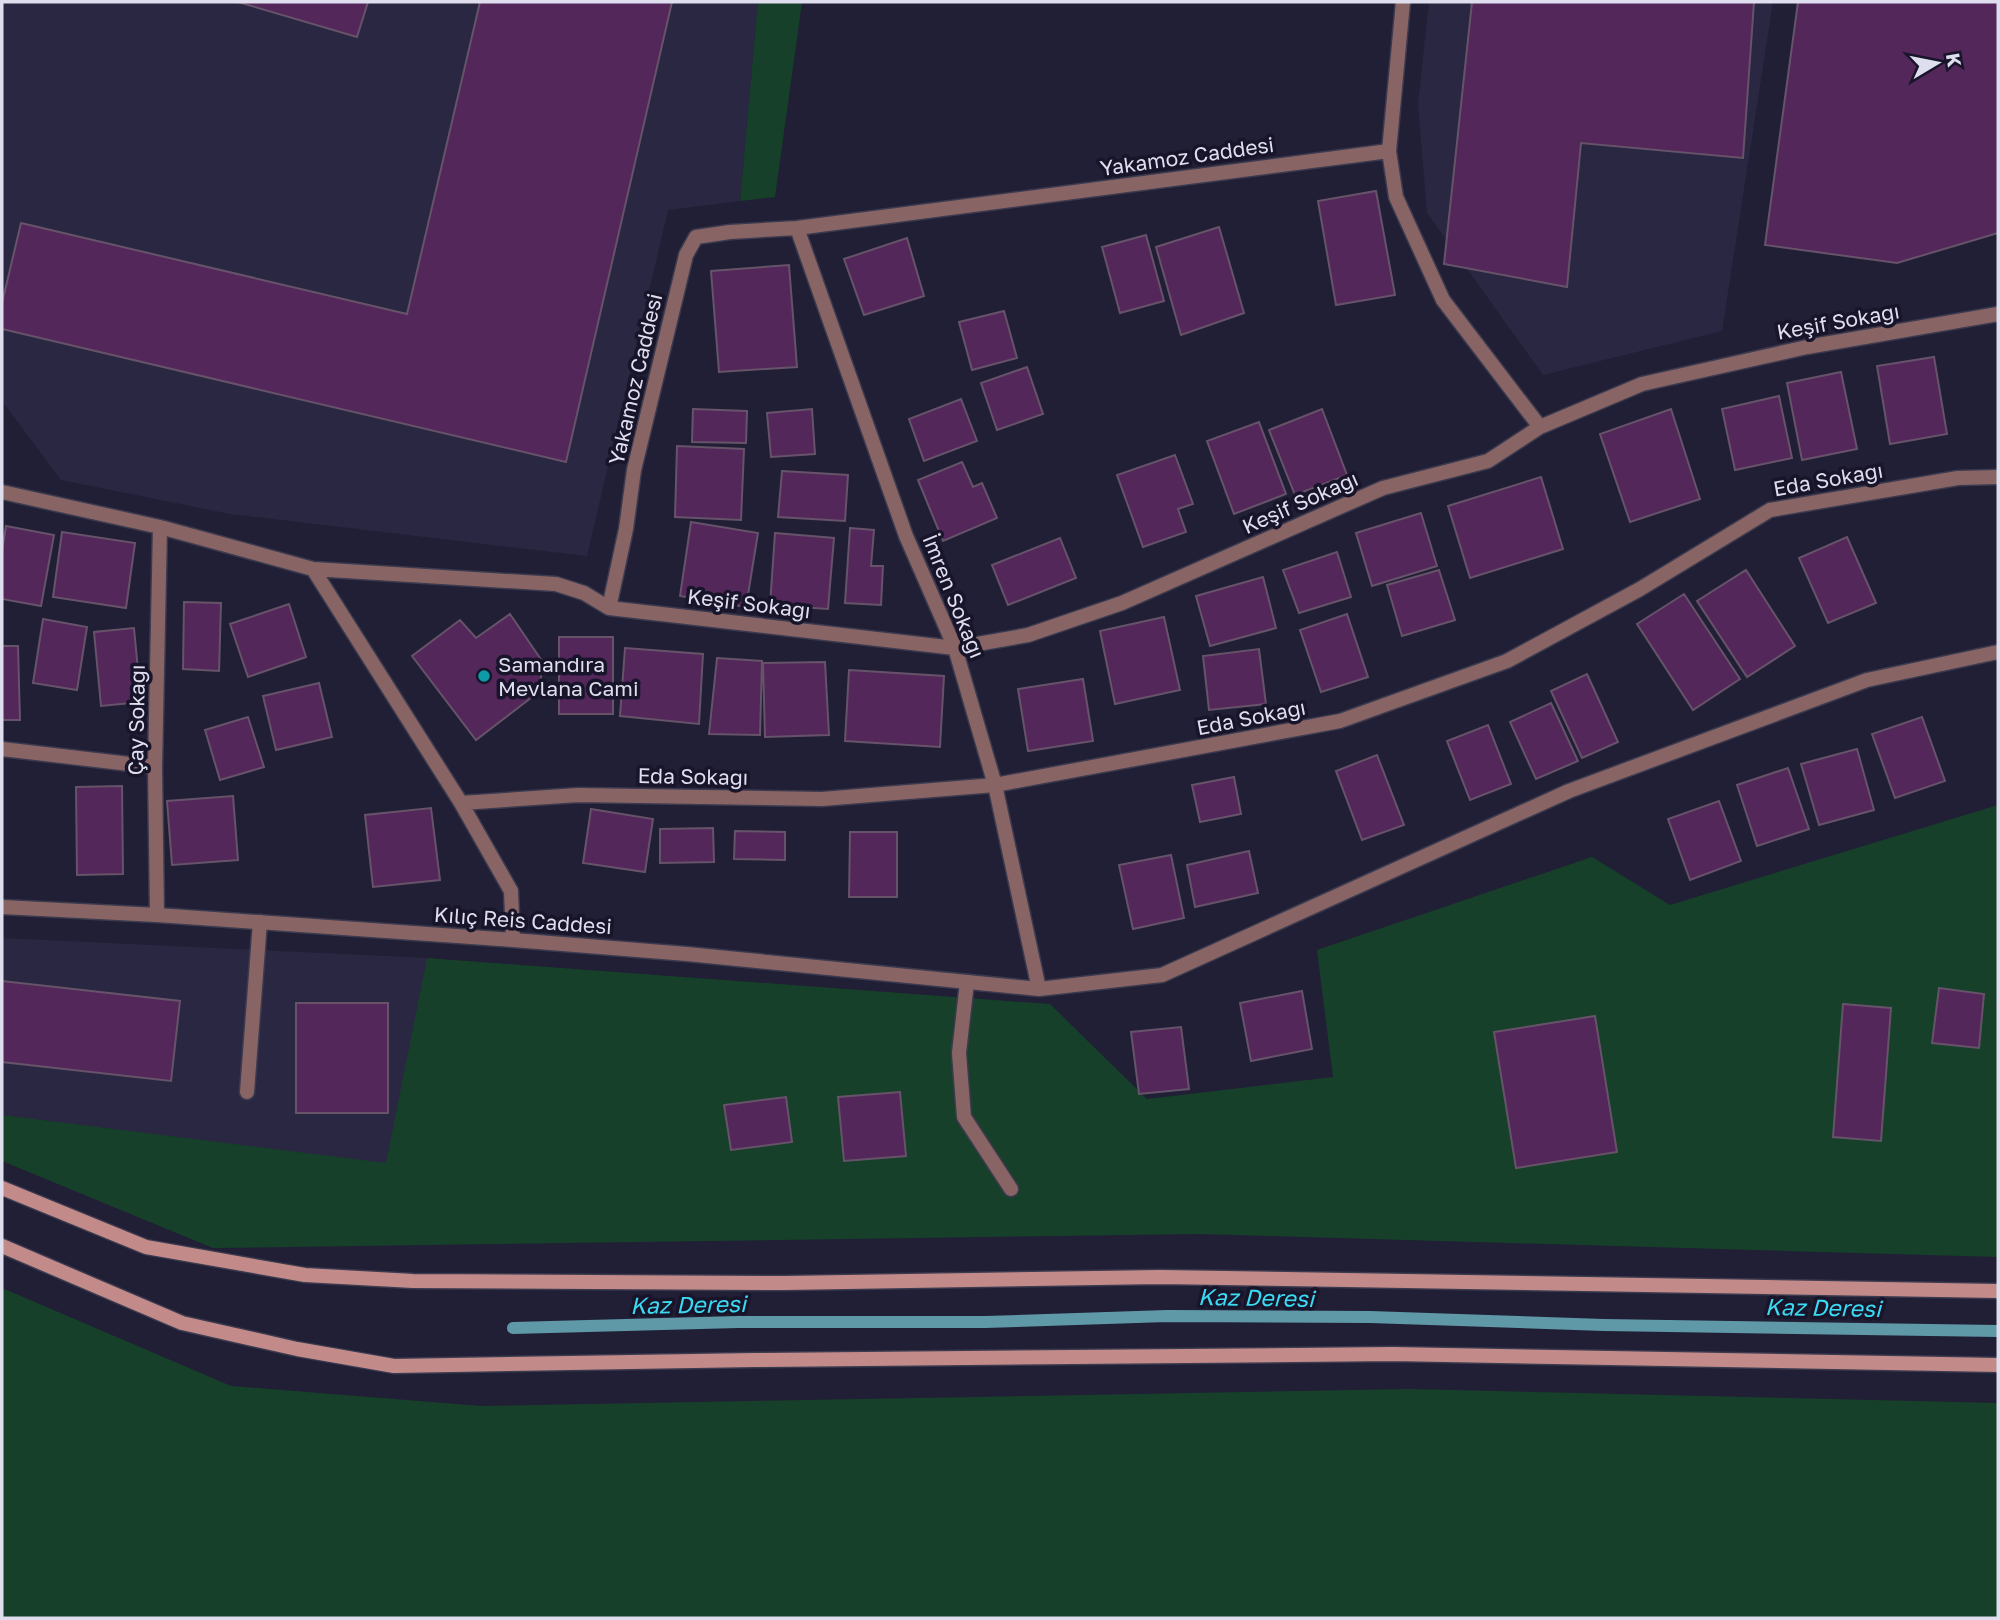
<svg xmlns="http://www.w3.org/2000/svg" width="2000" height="1620" font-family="'Golos Text',sans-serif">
<rect width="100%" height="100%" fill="#211f35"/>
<path fill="#2a2742" d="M2 2H758L740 201 668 210 587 556 230 514 61 480 2 401Z
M1429 2H1773L1722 331 1543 375 1427 213 1418 104Z
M2 938 427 958 387 1164 2 1115Z"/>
<path fill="#17402a" d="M758 2H802L775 197 740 201Z
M1998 805V1257L1199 1234 213 1248 2 1161V1115L386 1163 427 958 1050 1004 1147 1099 1333 1077 1317 950 1592 857 1670 905Z
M2 1288 231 1386 481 1406 1409 1389 1998 1403V1618H2Z"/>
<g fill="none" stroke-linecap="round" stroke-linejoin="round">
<path stroke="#5f98a7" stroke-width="12" d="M513 1328 738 1322H985L1167 1316 1370 1317 1604 1325 1998 1331"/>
</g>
<path fill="#53275a" stroke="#665369" stroke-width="2" d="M238 2H368L357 37Z
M480 2H672L566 462 2 329V303L21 223 407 314Z
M1472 2H1754L1743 158 1581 143 1567 287 1444 264Z
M1798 2H1998V233L1897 263 1765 245Z
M1376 191 1395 295 1336 305 1318 201Z
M1219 227 1244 313 1181 335 1156 247Z
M1146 235 1164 301 1120 313 1102 247Z
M907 238 924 296 864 315 844 259Z
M789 265 797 367 719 372 711 271Z
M1004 311 1017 358 972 370 959 322Z
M1934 357 1947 434 1890 444 1877 366Z
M1027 367 1043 414 997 430 981 383Z
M1841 372 1857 449 1802 460 1787 383Z
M1779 396 1792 458 1735 470 1722 409Z
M961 399 977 441 924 461 909 419Z
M693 409 747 411 746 443 692 442Z
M812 409 815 454 771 457 767 413Z
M1322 409 1347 475 1295 495 1269 430Z
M1671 409 1700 499 1630 522 1600 434Z
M1259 422 1286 494 1234 514 1207 441Z
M677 446 744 449 741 520 675 517Z
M1175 455 1193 504 1178 509 1186 532 1143 547 1117 475Z
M962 462 973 487 982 483 997 518 943 541 918 480Z
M782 471 848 475 845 521 778 517Z
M1541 477 1563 549 1470 578 1448 506Z
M1421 513 1437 566 1372 586 1356 533Z
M691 522 758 533 746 607 680 596Z
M6 526 54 535 41 606 2 599V551Z
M850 528 874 530 871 566H883L881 605 845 603Z
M62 532 135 543 126 608 53 597Z
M775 533 834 538 828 609 770 605Z
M1847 537 1876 603 1828 623 1799 558Z
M1060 538 1076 578 1008 605 992 565Z
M1337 552 1351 597 1299 613 1283 570Z
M1439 570 1455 620 1402 636 1387 585Z
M1746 570 1795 646 1747 677 1697 601Z
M1263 577 1276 628 1210 646 1196 596Z
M1684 594 1740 679 1693 710 1637 624Z
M184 602 221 603 219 671 183 669Z
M289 604 306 657 248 677 230 624Z
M510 614 542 661 540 691 476 740 412 656 460 620 476 638Z
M1347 614 1368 677 1321 692 1300 630Z
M1164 617 1180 690 1115 704 1100 631Z
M43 619 87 627 77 690 33 683Z
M134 628 141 702 101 706 94 632Z
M559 637H613V714H559Z
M2 646H18L20 720H2Z
M625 648 703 654 699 724 620 716Z
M1259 649 1266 704 1209 710 1203 656Z
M717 658 762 661 760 735 709 734Z
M825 662 829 735 765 737 763 663Z
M849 670 944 676 940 747 845 741Z
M1587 674 1618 742 1582 758 1551 691Z
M1083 679 1093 741 1028 751 1018 689Z
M319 683 332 737 276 750 263 696Z
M1551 703 1578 761 1536 779 1510 722Z
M248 717 264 767 220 780 205 730Z
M1922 717 1945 781 1895 798 1872 734Z
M1488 725 1511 784 1470 800 1447 741Z
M1857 749 1874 810 1819 825 1801 764Z
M1377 755 1404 825 1362 840 1336 771Z
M1788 768 1809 829 1757 846 1737 785Z
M1234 777 1241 814 1200 822 1192 785Z
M122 786 123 874 77 875 76 787Z
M233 796 238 860 172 865 167 801Z
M1719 801 1741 861 1690 880 1668 819Z
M431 808 440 880 373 887 365 815Z
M591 809 653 819 645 872 583 863Z
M713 828 714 862 660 863V829Z
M735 831 785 832V860L734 859Z
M850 832H897V897H849Z
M1249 851 1258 893 1195 907 1187 865Z
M1171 855 1184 918 1133 929 1119 865Z
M2 981 180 1001 171 1081 2 1062Z
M1939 988 1984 994 1979 1048 1932 1043Z
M1302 991 1312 1049 1251 1061 1240 1003Z
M296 1003H388V1113H296Z
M1843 1004 1891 1008 1881 1141 1833 1137Z
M1595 1016 1617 1152 1516 1168 1494 1032Z
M1181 1027 1189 1089 1139 1094 1131 1032Z
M900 1092 906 1156 844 1161 838 1097Z
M786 1097 792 1142 731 1150 724 1105Z"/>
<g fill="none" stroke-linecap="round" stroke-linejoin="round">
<defs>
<path id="lane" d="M967 982 959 1053 964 1117 1011 1189
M247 1092 260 922"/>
<path id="street" d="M1403 2 1389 151 1396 197 1443 300 1540 427
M797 228 906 536 955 648 995 785 1039 989
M2 492 160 527 313 569 556 584 584 593 609 608 626 529 634 470 686 255 696 237 730 232 797 228 1389 151
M313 569 461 803 511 891 513 940
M609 608 955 648 1028 635 1122 603 1383 488 1488 461 1540 427 1642 384 1807 347 1998 314
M2 749 155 767
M461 803 578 795 822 799 995 785 1340 721 1507 661 1640 589 1770 510 1958 478 1998 477
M2 907 157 915 513 940 687 954 1039 989 1162 975 1569 791 1867 680 1998 652
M157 915 155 767 160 527"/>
<path id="secondary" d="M2 1188 146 1247 305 1275 413 1281 784 1283 1160 1277 1998 1291
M2 1246 182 1323 297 1349 394 1366 755 1360 1393 1354 1998 1365"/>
</defs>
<use href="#lane" stroke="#3c3a4f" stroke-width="17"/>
<use href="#street" stroke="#3c3a4f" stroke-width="17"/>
<use href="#secondary" stroke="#3c3a4f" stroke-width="17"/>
<use href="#lane" stroke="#886564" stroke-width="14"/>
<use href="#street" stroke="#886564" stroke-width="14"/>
<use href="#secondary" stroke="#c28b89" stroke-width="14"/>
</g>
<circle fill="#0f9aa8" stroke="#18152b" stroke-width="2.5" cx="484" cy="676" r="7"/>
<g text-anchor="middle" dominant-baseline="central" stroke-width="7" stroke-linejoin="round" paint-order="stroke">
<g font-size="21" fill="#dfdeee" stroke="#18152b">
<text transform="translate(1187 156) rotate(-8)">Yakamoz Caddesi</text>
<text transform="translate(1838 321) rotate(-10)">Keşif Sokağı</text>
<text transform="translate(635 379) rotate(-77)">Yakamoz Caddesi</text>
<text transform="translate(1828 479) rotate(-10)">Eda Sokağı</text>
<text transform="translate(1300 502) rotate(-24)">Keşif Sokağı</text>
<text transform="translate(954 596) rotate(68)">İmren Sokağı</text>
<text transform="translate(749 603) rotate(7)">Keşif Sokağı</text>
<text transform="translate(1251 717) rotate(-11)">Eda Sokağı</text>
<text transform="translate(136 720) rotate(-89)">Çay Sokağı</text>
<text transform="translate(693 776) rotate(1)">Eda Sokağı</text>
<text transform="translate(523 920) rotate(4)">Kılıç Reis Caddesi</text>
</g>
<g font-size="21" fill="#dfdeee" stroke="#18152b" text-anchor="start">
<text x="498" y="664">Samandıra<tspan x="498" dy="24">Mevlana Cami</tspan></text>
</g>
<g font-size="23" font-style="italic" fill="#3bd9f2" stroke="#18152b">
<text transform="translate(1256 1297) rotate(1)">Kaz Deresi</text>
<text transform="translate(688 1304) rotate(-1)">Kaz Deresi</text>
<text transform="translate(1823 1307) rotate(1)">Kaz Deresi</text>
</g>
</g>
<rect width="2000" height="1620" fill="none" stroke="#dfdeee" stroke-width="7"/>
<g transform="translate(1937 63) rotate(80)" stroke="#18152b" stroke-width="5" paint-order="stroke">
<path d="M0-5L12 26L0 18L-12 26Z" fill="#dfdeee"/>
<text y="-10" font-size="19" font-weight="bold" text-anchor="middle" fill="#dfdeee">K</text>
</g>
</svg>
